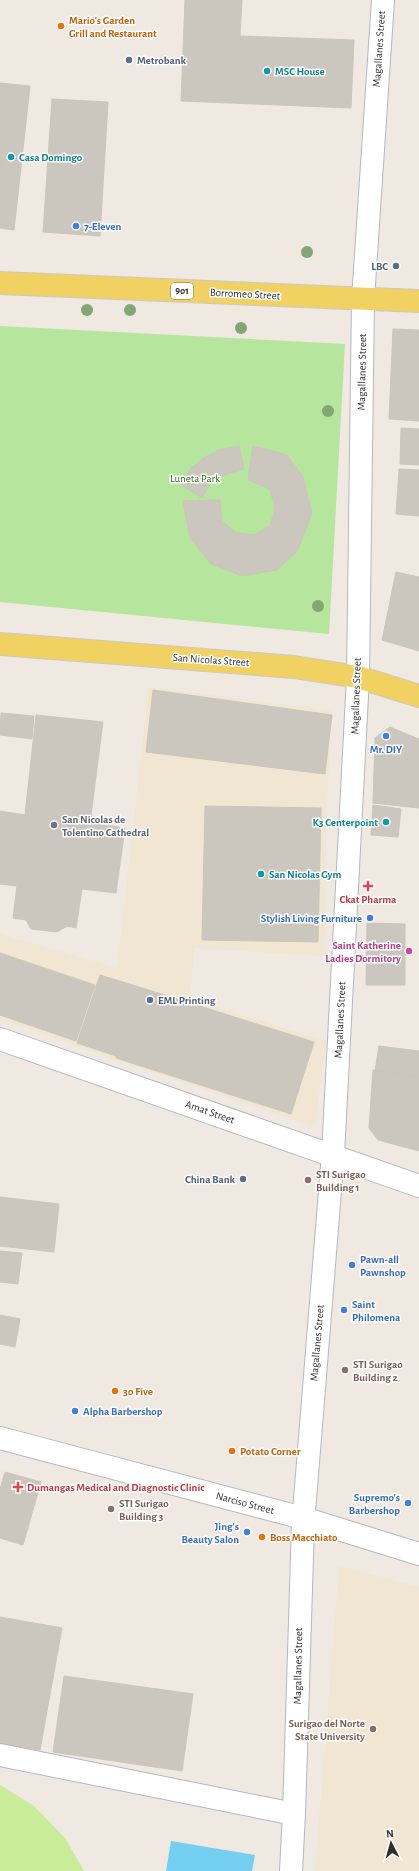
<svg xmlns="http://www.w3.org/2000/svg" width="419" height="1871" font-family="'Alegreya Sans',sans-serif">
<rect width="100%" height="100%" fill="#efe9e1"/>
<path fill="#f0e6d1" d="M149 687 332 711 327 800 324 956 194 948 190 999 326 1041 315 1127 108 1057 0 1019V934L117 968Z
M339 1566 419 1587V1871H315Z"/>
<path fill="#b6e59e" d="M0 326 345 344 329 634 0 602Z"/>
<path fill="#c9ec9a" d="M0 1785 34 1806 65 1838 84 1871H0Z"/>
<path fill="#75cff0" d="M171 1841 255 1855 252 1871H166Z"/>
<path fill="#cbc7bf" stroke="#cbc5ba" d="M185 0H242L240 36 354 40 351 108 181 101Z
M0 83 30 86 14 230 0 228Z
M52 99 108 102 100 236 43 232Z
M393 329 419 330V421L389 419Z
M401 428 419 429V465L400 464Z
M239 446 244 469 221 476 210 484 202 498 180 484 191 468 205 457 219 450Z
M253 446 287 455 303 477 312 513 298 550 277 570 242 576 211 564 190 538 183 501 220 500 222 521 237 533 254 535 270 525 275 509 270 489 248 480Z
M399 469 419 470V516L396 514Z
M396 572 419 577V651L382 640Z
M153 690 332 715 325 774 146 752Z
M1 713 34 716 32 739 0 735Z
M36 715 103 722 90 823 125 828 116 893 82 889 76 928 67 926 57 932 31 929 26 920 13 918 17 886 0 884V811L25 815Z
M390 727 419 739V808L373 803 375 738Z
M373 805 401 809 398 837 371 835Z
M205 806 321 808 318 942 202 940Z
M367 923 405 924V985H366Z
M0 953 95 985 76 1041 0 1015Z
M100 975 139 987 116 1056 77 1043Z
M139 987 314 1042 291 1114 116 1058Z
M379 1046 419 1051V1077L375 1071Z
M373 1070 419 1077V1151L378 1140 369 1128Z
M0 1197 59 1204 54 1252 0 1246Z
M0 1251 22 1253 18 1284 0 1282Z
M0 1315 20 1319 15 1347 0 1344Z
M5 1472 41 1482 23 1545 0 1538V1489Z
M0 1617 62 1628 40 1750 0 1744Z
M64 1676 193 1694 182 1771 53 1752Z"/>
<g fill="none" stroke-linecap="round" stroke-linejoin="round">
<defs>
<path id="minor" d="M0 1039 419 1186
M0 1438 303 1518 419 1554
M0 1755 294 1814
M291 1871 294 1814 303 1524 333 1154 358 677 363 299 383 0"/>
<path id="major" d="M0 283 419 301
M0 644 294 667 358 677 419 696"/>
</defs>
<use href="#minor" stroke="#b4b7c1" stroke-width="24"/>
<use href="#major" stroke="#c9c9c9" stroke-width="24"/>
<use href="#minor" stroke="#fff" stroke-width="22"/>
<use href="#major" stroke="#f2d163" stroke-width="22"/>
</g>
<g fill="#84a574">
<circle cx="307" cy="252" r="6"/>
<circle cx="87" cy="310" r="6"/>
<circle cx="130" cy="310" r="6"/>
<circle cx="241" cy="328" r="6"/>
<circle cx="328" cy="411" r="6"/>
<circle cx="318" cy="606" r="6"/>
</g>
<g fill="#e8710a" stroke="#fff" stroke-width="1.5">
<circle cx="61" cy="26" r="4"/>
<circle cx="115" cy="1391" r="4"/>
<circle cx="232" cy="1451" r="4"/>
<circle cx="262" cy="1537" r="4"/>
</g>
<g fill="#5c6f8a" stroke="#fff" stroke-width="1.5">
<circle cx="129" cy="60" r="4"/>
<circle cx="396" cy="266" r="4"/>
<circle cx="150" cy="1000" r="4"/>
<circle cx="243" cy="1179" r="4"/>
</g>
<g fill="#0f9aa8" stroke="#fff" stroke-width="1.5">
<circle cx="267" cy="71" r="4"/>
<circle cx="11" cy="157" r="4"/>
<circle cx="386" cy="822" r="4"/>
<circle cx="261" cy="874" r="4"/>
</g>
<g fill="#3f7fe0" stroke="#fff" stroke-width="1.5">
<circle cx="76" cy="226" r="4"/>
<circle cx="386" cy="736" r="4"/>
<circle cx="370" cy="918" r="4"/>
<circle cx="352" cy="1265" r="4"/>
<circle cx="344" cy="1310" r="4"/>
<circle cx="75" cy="1411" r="4"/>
<circle cx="408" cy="1503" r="4"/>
<circle cx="247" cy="1532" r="4"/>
</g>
<circle fill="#6b7280" stroke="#fff" stroke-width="1.5" cx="54" cy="825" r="4"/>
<g fill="#e0444e" stroke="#fff" stroke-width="1.5">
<path d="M366 880h4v4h4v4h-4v4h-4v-4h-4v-4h4z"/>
<path d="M16 1481h4v4h4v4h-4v4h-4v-4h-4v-4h4z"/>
</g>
<circle fill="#d1479c" stroke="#fff" stroke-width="1.5" cx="409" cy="951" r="4"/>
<g fill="#8d6e63" stroke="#fff" stroke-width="1.5">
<circle cx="308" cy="1180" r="4"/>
<circle cx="345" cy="1370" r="4"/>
<circle cx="111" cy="1509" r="4"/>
<circle cx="373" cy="1729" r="4"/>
</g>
<g text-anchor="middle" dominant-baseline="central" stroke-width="3" stroke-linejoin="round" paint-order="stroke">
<rect fill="#fff" stroke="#6d6d6d" stroke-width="1" x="171" y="283" width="22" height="16" rx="3"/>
<g font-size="10" font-weight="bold" fill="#2e2e2e">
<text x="182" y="291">901</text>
</g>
<g font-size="11" font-weight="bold" fill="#c56008" stroke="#fff" text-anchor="start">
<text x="69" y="20">Mario's Garden<tspan x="69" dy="13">Grill and Restaurant</tspan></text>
<text x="123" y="1391">30 Five</text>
<text x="240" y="1451">Potato Corner</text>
<text x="270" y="1537">Boss Macchiato</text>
</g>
<g font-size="11" fill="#2e2e2e" stroke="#fff">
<text transform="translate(379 49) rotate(-86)">Magallanes Street</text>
<text transform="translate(245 294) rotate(3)">Borromeo Street</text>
<text transform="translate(362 372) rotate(-89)">Magallanes Street</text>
<text transform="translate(211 660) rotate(4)">San Nicolas Street</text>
<text transform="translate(356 696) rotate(-88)">Magallanes Street</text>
<text transform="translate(340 1020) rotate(-87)">Magallanes Street</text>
<text transform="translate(210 1112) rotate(19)">Amat Street</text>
<text transform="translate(317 1343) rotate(-85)">Magallanes Street</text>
<text transform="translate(245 1503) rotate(15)">Narciso Street</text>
<text transform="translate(298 1666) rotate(-89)">Magallanes Street</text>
</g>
<g font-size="11" font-weight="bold" fill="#4e5e75" stroke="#fff" text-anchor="start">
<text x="137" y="60">Metrobank</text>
<text x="388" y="266" text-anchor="end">LBC</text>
<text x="158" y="1000">EML Printing</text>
<text x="235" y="1179" text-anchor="end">China Bank</text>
</g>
<g font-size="11" font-weight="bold" fill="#0d838f" stroke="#fff" text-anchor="start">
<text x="275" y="71">MSC House</text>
<text x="19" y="157">Casa Domingo</text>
<text x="378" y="822" text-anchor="end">K3 Centerpoint</text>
<text x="269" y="874">San Nicolas Gym</text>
</g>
<g font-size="11" font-weight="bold" fill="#366cbe" stroke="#fff" text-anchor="start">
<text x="84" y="226">7-Eleven</text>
<text x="386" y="749" text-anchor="middle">Mr. DIY</text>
<text x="362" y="918" text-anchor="end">Stylish Living Furniture</text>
<text x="360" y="1259">Pawn-all<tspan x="360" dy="13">Pawnshop</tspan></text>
<text x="352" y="1304">Saint<tspan x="352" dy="13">Philomena</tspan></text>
<text x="83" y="1411">Alpha Barbershop</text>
<text x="400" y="1497" text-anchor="end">Supremo's<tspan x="400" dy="13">Barbershop</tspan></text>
<text x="239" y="1526" text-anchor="end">Jing's<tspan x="239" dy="13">Beauty Salon</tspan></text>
</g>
<g font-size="11" fill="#2c6e1b" stroke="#fff">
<text x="195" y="478">Luneta Park</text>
</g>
<g font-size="11" font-weight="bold" fill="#5b616d" stroke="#fff" text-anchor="start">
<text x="62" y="819">San Nicolas de<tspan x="62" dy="13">Tolentino Cathedral</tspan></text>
</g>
<g font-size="11" font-weight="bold" fill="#be3a42" stroke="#fff">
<text x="368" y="899">Ckat Pharma</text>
<text x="27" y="1487" text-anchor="start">Dumangas Medical and Diagnostic Clinic</text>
</g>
<g font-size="11" font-weight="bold" fill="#b23c85" stroke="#fff" text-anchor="end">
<text x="401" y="945">Saint Katherine<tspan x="401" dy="13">Ladies Dormitory</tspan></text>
</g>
<g font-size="11" font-weight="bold" fill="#785e54" stroke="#fff" text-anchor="start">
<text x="316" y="1174">STI Surigao<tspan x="316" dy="13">Building 1</tspan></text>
<text x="353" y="1364">STI Surigao<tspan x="353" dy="13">Building 2</tspan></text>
<text x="119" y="1503">STI Surigao<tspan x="119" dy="13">Building 3</tspan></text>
<text x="365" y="1723" text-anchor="end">Surigao del Norte<tspan x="365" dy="13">State University</tspan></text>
</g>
</g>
<g transform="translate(391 1843) rotate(354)" stroke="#ffffff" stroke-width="3" paint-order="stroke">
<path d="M0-3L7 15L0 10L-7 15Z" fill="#2e2e2e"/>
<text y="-6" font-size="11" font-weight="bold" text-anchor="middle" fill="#2e2e2e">N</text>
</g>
</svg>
